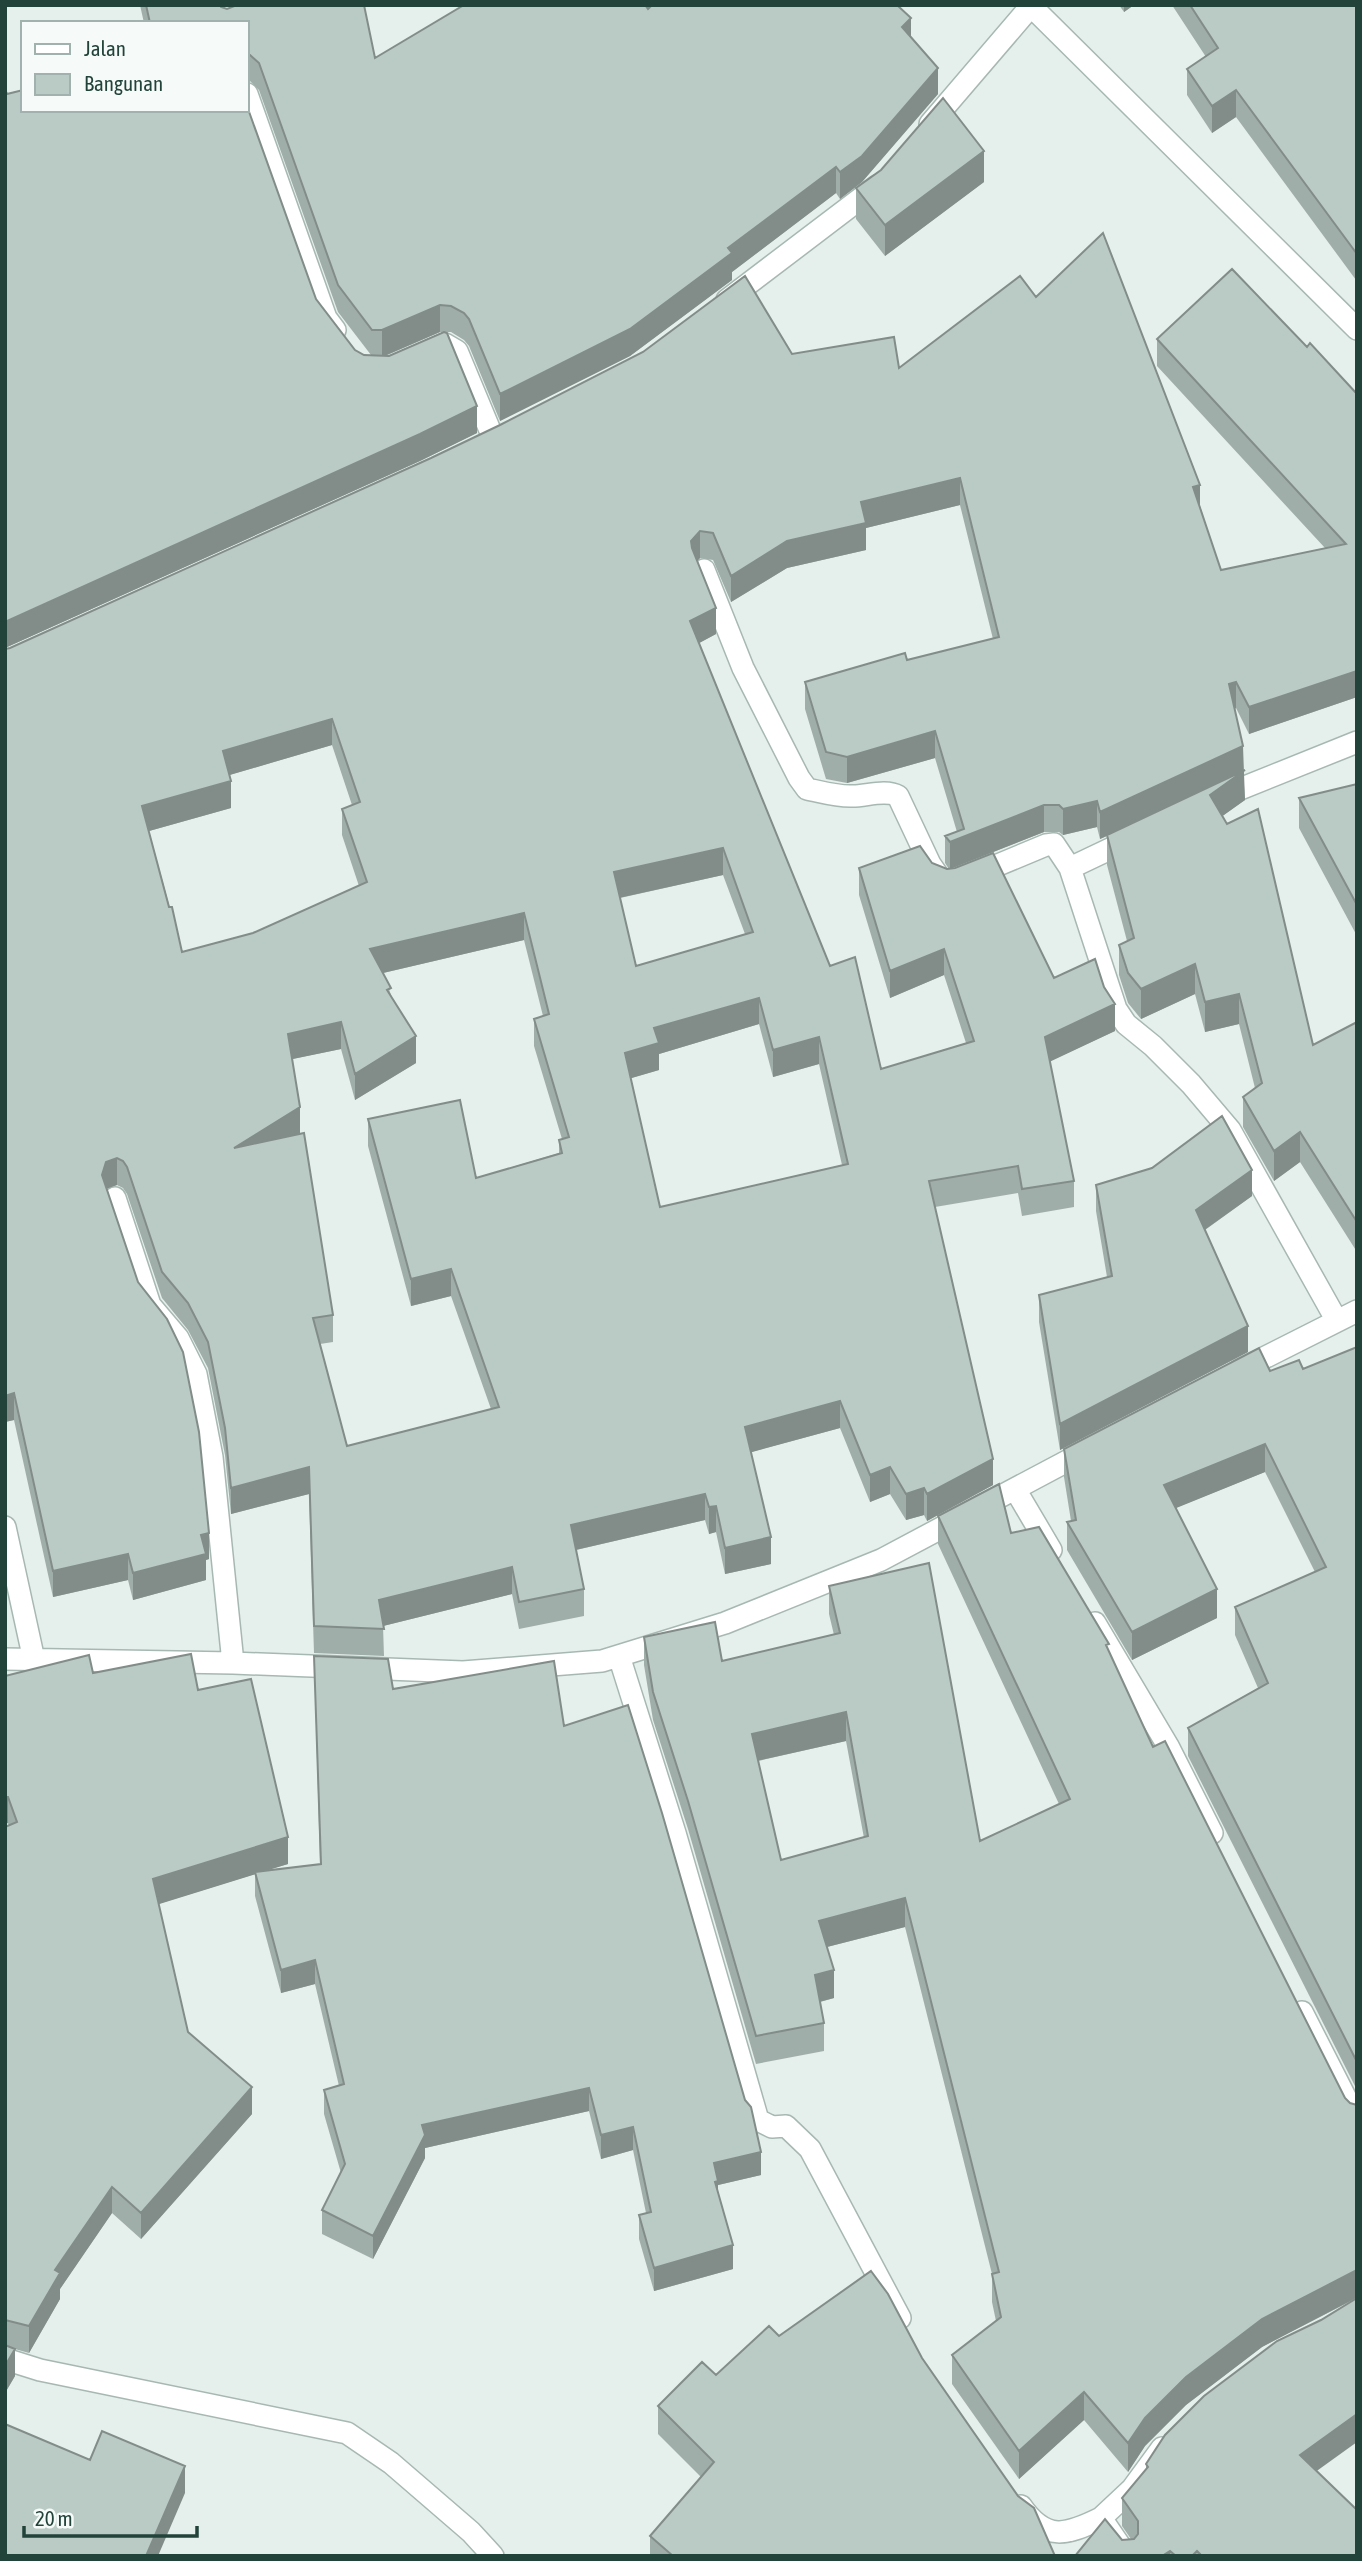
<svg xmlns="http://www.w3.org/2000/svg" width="1362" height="2561" font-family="'Asap Condensed',sans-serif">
<rect width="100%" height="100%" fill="#e5efeb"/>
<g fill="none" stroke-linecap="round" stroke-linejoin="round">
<defs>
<path id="minor" d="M1030 5 1357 329
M247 94 326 318 335 330
M930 124 1031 6
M727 300 877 186
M429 351 445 344 457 351 494 440
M704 570 743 668 799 778 807 789C822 792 838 797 853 796 866 796 886 789 898 796L930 864 939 877
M1220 797 1357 742
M1070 868 1131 839
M974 875 1046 845 1054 844 1070 868 1116 1009 1126 1024 1153 1046 1191 1084 1230 1130 1337 1321
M115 1198 150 1305 178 1338 196 1374 212 1457 233 1663
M1240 1370 1357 1311
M1015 1489 1051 1550
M5 1527 34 1660
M1095 1623 1168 1746 1212 1833
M619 1656 675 1833 758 2120 772 2127 786 2126 810 2149 900 2318
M5 1659 233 1663 463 1672 602 1661 725 1623 881 1560 1088 1450
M1302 2012 1357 2120
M5 2359 40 2370 347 2433 391 2463 471 2532 493 2556
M1021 2506C1046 2542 1067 2535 1101 2518
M1127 2556 1101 2518 1132 2489 1162 2448"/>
</defs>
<use href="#minor" stroke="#a7b8b2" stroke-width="24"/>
<use href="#minor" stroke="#fff" stroke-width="21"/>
</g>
<path fill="#a0aea9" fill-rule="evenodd" d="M140 5H226L224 8 375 58 648 9 911 37 938 94 862 182 840 199 836 193 732 272V280L630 356 500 421 469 346 464 340 451 332H444L477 433 420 461 5 648 7 94 316 299 355 350 364 355H371L338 312 259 90 250 81 247 82V23H144ZM440 332H444L389 356H385Z
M1119 5H1134L1124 12Z
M1172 5H1357V311L1355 309V282L1356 280 1236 117 1212 133 1187 95V69L1206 57Z
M984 182 885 256 856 219V188Z
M1157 339 1307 347 1357 394V697L1249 734 1236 708 1235 709 1243 771 1245 800 1222 816 1313 1045 1357 1022V1252L1300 1162 1274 1181 1243 1127V1097L1255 1088 1239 1024 1205 1032 1195 994 1141 1019 1128 1003 1119 975V945L1127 941 1107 865V836L1100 839 1097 827 1063 835 1059 832H1044L950 869 1054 978 1115 1031 1050 1061 1074 1181V1207L1022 1216 1018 1193 935 1207 993 1485 927 1521 924 1515 906 1520 890 1494 870 1502 840 1428 751 1452 771 1564 725 1574 716 1532 709 1534 705 1520 576 1550 584 1589V1616L519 1629 512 1594 383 1626 384 1656 314 1653 309 1494 231 1514 225 1455 208 1368 188 1330 162 1298 127 1194 123 1188 117 1185 107 1188 209 1559 206 1560V1580L133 1600 128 1580 53 1597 14 1420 5 1422V649L10 648 792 354 899 368 1200 506 1221 570 1325 548 1157 366ZM960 505 993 639 907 660 805 682V709L826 779 847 783 935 758 957 832 945 836V863L949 869H947L932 863 859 868V895L890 998 944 975 966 1043 881 1069 830 966 699 643 716 634 697 561 700 558 713 560 731 602 787 568 866 550V528ZM332 745 352 805 342 809V835L359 886 253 933 182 952 149 831 231 808 229 775ZM723 875 745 934 636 966 620 898ZM524 940 543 1016 534 1019V1046L562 1139 559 1140V1153L476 1178 368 1119V1146L411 1306 451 1296 491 1409 347 1446 320 1344 333 1342V1315L300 1134 292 1059 341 1049 355 1100 416 1063 383 973ZM759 1024 773 1077 819 1064 842 1165 660 1207 631 1078 659 1070V1054Z
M1357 784V936L1299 828V798Z
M1096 1185 1252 1196 1205 1230 1248 1352 1060 1450 1039 1322V1295L1107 1277 1096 1211Z
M1357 1347V2090L1188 1756V1728L1258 1688 1235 1635V1607L1315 1572 1265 1472 1175 1508 1217 1618 1132 1660 1067 1550V1522L1071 1521 1064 1477V1449L1270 1371 1303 1369Z
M938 1516 1011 1533 1109 1651 1153 1747 1345 2098 1350 2103 1357 2105V2298L1262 2347 1186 2405 1145 2446 1128 2472 1084 2420 1019 2479 952 2384V2355L996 2321 992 2302V2274L905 1927 827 1947 834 1998 820 2002 824 2023V2051L756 2064 688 1829 653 1720 644 1665V1637L722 1661 834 1635 829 1614V1586L980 1841 1059 1804 938 1544ZM846 1741 864 1838 781 1860 758 1761Z
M314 1656 393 1689 564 1726 761 2175 718 2185V2194L733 2269 654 2291 639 2239V2215L646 2213 633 2150 601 2159 589 2111 425 2148V2158L373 2259 322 2234V2210L341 2173 324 2114V2090L339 2086 315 1984 281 1993 255 1896V1874L158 1904 188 2032 252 2114 141 2239 112 2213 60 2289V2299L29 2353 15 2349V2376L5 2393V1827L9 1826 8 1823 5 1824V1676L93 1673 198 1690 288 1864 267 1870 320 1864Z
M1321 2320 1317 2471 1357 2556H1075L1122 2540 1131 2539 1122 2526V2498L1146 2469V2464Z
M779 2336 922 2358 1055 2556H650V2536L701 2477 658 2434V2406L716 2375Z"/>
<path fill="#828d89" d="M1124 5H1134L1124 12Z
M911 18V45L902 27Z
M938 68V94L862 182 840 199V172Z
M1236 90V117L1212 133V106Z
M984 151V182L885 256V225Z
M836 167V193L732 272V280L630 356 500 421V394L728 248Z
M440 305V332L382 357V330Z
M477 406V433L420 461 5 648V622Z
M960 478V505L866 528V550L787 568 731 602V576L787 541 861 502Z
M1200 485V512L1193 487Z
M700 531V558L691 567V541Z
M716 608V634L690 648V621Z
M1357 671V697L1249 734V707Z
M1236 682V708L1229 711V684Z
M332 719V745L223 777V751Z
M935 731V758L847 783V757Z
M1243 746 1245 800 1210 825V795L1238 775 1100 839V812Z
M231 781V808L142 833V806Z
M1097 801V827L1063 835V809Z
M1044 805V832L950 869V842Z
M723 848V875L614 899V872Z
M524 913V940L370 976V949Z
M944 949V975L890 998V971Z
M1195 964V994L1141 1019V989Z
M1239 994V1024L1205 1032V1002Z
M759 998V1024L659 1054V1070L625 1080V1053L654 1028Z
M1115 1004V1031L1045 1064V1037Z
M341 1022V1049L288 1060V1034Z
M416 1036V1063L355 1100V1074Z
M819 1037V1064L773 1077V1050Z
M300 1107V1134L234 1148Z
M1300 1132V1162L1274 1181V1151Z
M117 1158V1185L106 1189 102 1175 106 1162Z
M1252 1170V1196L1196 1236V1210Z
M451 1269V1296L411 1306V1279Z
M1248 1326V1352L1060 1450V1424Z
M14 1393V1420L5 1422V1396Z
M840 1401V1428L745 1454V1427Z
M1265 1444V1472L1164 1513V1485Z
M993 1459V1485L927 1521V1494Z
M309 1467V1494L231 1514V1488Z
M890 1467V1494L870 1502V1475Z
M924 1488V1515L906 1520V1494Z
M705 1494V1520L571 1551V1525Z
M716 1506V1532L709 1534V1507Z
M209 1533V1559L206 1560V1580L133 1600V1573L201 1535Z
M771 1537V1564L725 1574V1548Z
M128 1554V1580L53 1597V1571Z
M512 1567V1594L379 1627V1600Z
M1217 1589V1618L1132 1660V1632Z
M846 1712V1741L752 1762V1734Z
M5 1797H8V1823L5 1824Z
M288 1837V1864L153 1906V1879Z
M905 1898V1927L819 1949V1921Z
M315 1960V1984L281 1993V1970Z
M834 1970V1998L815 2003V1975Z
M252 2087V2114L141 2239V2213Z
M589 2088V2111L425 2148V2158L373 2259V2236L422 2125Z
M633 2127V2150L601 2159V2135Z
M761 2152V2175L718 2185V2205L715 2206 714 2163Z
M112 2187V2213L60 2289V2299L29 2353V2326L55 2270Z
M733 2245V2269L654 2291V2268Z
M1356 2270V2298L1262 2347 1186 2405 1145 2446 1128 2472V2443L1145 2418 1186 2377 1262 2319Z
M15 2349V2376L5 2393V2366Z
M1084 2392V2420L1019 2479V2451Z
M1357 2414V2442L1300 2483V2455Z
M185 2466V2493L158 2556H146Z
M1170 2551V2556H1162Z"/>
<path fill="#bacac4" stroke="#828d89" stroke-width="2" fill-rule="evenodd" d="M146 5H220L221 7 227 9 237 5H364L375 58 464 5H645L648 9 652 5H897L911 18 902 27 938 68 862 156 840 172 836 167 728 248 732 253 630 329 500 394 469 319 464 313 451 306 440 305 382 330H372L338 285 259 63 250 55H247V23H150Z
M1190 5H1357V254L1236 90 1212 106 1187 69 1218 48Z
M5 89 7 94 23 90V110H247V106L316 299 355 350 364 355 389 356 444 332 447 333 477 406 420 434 5 622Z
M943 98 984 151 885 225 856 188 881 170Z
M1103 233 1200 485 1193 487 1221 570 1346 544 1157 339 1232 269 1307 347 1310 343 1357 394V671L1249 707 1236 682 1229 684 1243 746 1100 812 1097 801 1063 809 1059 805H1044L950 842 945 836 964 829 935 731 847 757 826 752 805 682 905 653 907 660 999 637 960 478 861 502 866 523 787 541 731 576 713 533 700 531 691 541 692 548 716 608 690 621 830 966 855 957 881 1069 974 1041 944 949 890 971 859 868 920 846 932 863 947 869 955 868 993 853 1054 978 1095 959 1104 987 1115 1004 1045 1037 1074 1181 1022 1189 1018 1166 929 1181 993 1459 927 1494 924 1488 906 1494 890 1467 870 1475 840 1401 745 1427 771 1537 725 1548 716 1506 709 1507 705 1494 571 1525 584 1589 519 1602 512 1567 379 1600 384 1629 314 1626 309 1467 231 1488 225 1428 208 1342 188 1303 162 1272 127 1167 123 1161 117 1158 106 1162 102 1175 138 1282 167 1319 183 1352 199 1432 209 1533 201 1535 206 1554 133 1573 128 1554 53 1571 14 1393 5 1396V649L10 648 431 458 500 425 643 352 745 276 792 354 894 337 899 368 1020 276 1036 297ZM332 719 360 802 342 809 367 882 253 933 182 952 172 907H169L142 806 231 781 223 751ZM723 848 753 932 636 966 614 872ZM524 913 549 1014 534 1019 569 1137 559 1140 562 1153 476 1178 460 1100 368 1119 411 1279 451 1269 499 1407 347 1446 313 1318 333 1315 304 1133 234 1148 300 1107 288 1034 341 1022 355 1074 416 1036 387 990 391 988 370 949ZM759 998 773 1050 819 1037 848 1164 660 1207 625 1053 659 1043 654 1028Z
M1245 770 1210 795 1227 824 1258 809 1313 1045 1357 1022V1222L1300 1132 1274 1151 1243 1097 1262 1083 1239 994 1205 1002 1195 964 1141 989 1128 973 1119 945 1134 938 1107 835Z
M1357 784V905L1299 798Z
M1222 1116 1252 1170 1196 1210 1248 1326 1060 1424 1039 1295 1112 1276 1096 1185 1152 1168Z
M1357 1347V2062L1188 1728 1268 1683 1235 1607 1326 1567 1265 1444 1164 1485 1217 1589 1132 1632 1067 1522 1076 1520 1064 1449 1259 1348 1270 1371 1299 1360 1303 1369Z
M999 1484 1011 1533 1039 1527 1109 1644 1106 1645 1153 1747 1165 1741 1345 2098 1350 2103 1357 2105V2270L1262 2319 1186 2377 1145 2418 1128 2443 1084 2392 1019 2451 952 2355 1001 2317 992 2274 999 2272 905 1898 819 1921 834 1970 815 1975 824 2023 756 2036 688 1801 653 1692 644 1637 715 1622 722 1661 840 1633 829 1586 929 1563 980 1841 1070 1799 938 1516ZM846 1712 868 1836 781 1860 752 1734Z
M191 1654 198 1690 251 1679 288 1837 153 1879 188 2032 252 2087 141 2213 112 2187 55 2270 60 2273 29 2326 5 2320V1827L17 1822 8 1797H5V1676L89 1655 93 1673Z
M314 1656 388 1659 393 1689 554 1661 564 1726 628 1705 662 1813 745 2100 751 2107 761 2152 714 2163 718 2181 715 2182 733 2245 654 2268 639 2215 651 2212 633 2127 601 2135 589 2088 422 2125 425 2135 373 2236 322 2210 345 2164 324 2090 344 2084 315 1960 281 1970 255 1872 321 1864Z
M871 2271 888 2294 922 2358 1018 2496 1034 2508 1055 2556H673L650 2536 714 2462 658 2406 702 2362 716 2375 769 2326 779 2336Z
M1357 2298V2414L1300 2455 1357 2510V2556H1202L1197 2551 1192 2556H1176L1170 2551 1162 2556H1075L1105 2519 1122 2540 1134 2539 1138 2534V2521L1122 2498 1148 2467 1146 2464 1165 2435 1204 2396 1277 2341 1321 2320Z
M5 2345 15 2349 5 2366Z
M5 2424 90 2460 102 2431 185 2466 146 2556H5Z"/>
<rect width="1362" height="2561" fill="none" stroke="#22433a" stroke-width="14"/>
<rect x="21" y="21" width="228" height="91" fill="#f6fbf9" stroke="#a1b1ad" stroke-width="2"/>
<rect x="35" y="44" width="35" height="10" fill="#ffffff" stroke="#a1b1ad" stroke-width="2"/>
<text x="84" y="56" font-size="21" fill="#22433a">Jalan</text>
<rect x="35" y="74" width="35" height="21" fill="#bacac4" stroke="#a1b1ad" stroke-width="2"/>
<text x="84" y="91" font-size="21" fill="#22433a">Bangunan</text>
<path d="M24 2526v10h173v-10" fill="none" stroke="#22433a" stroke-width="3.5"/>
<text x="35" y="2526" font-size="21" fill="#22433a" stroke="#f6fbf9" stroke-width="5" paint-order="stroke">20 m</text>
</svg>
